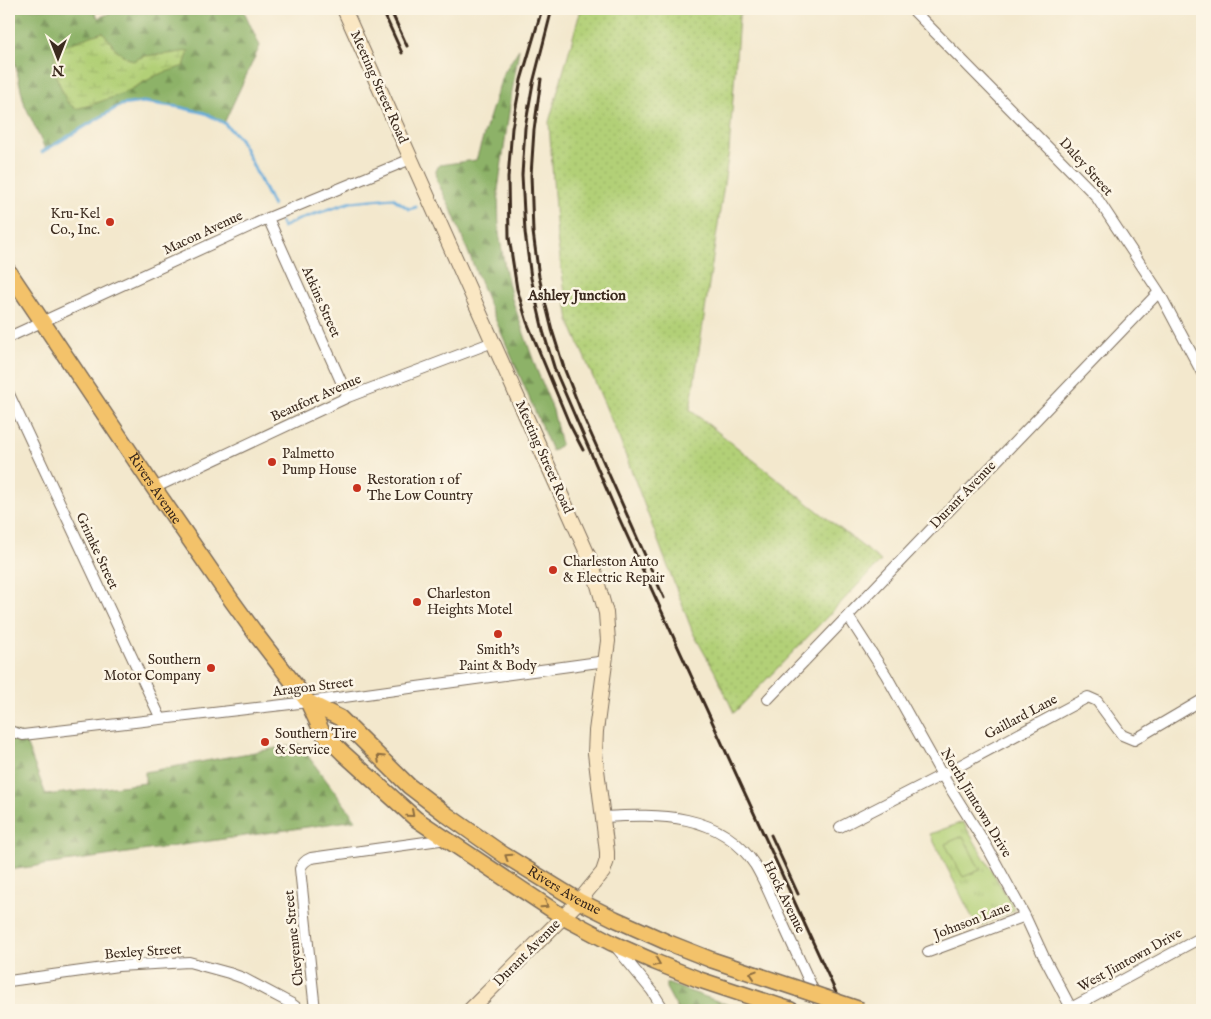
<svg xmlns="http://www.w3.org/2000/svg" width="1211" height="1019" font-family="'IM FELL English',serif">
<defs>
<pattern id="grass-dots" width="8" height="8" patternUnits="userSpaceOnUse" patternTransform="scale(1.25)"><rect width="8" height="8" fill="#b2d077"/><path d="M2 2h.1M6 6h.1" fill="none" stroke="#9ab366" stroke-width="1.8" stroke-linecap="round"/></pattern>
<pattern id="forest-firs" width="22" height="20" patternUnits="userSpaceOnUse" patternTransform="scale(1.25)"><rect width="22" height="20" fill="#8db268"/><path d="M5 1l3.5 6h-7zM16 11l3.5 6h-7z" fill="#749155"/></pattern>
<pattern id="wetland-marsh" width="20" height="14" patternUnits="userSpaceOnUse" patternTransform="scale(1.25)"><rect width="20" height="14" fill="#b2d077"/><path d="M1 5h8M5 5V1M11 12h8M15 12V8" fill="none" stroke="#9ab366"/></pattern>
<pattern id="park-tufts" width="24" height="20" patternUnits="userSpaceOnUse" patternTransform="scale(1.25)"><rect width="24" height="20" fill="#b2d077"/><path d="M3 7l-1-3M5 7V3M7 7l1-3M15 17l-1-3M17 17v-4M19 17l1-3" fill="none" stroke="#9ab366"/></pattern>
</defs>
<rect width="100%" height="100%" fill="#fcf5e5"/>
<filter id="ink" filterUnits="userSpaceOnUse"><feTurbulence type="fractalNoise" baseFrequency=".02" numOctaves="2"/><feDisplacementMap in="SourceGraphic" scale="10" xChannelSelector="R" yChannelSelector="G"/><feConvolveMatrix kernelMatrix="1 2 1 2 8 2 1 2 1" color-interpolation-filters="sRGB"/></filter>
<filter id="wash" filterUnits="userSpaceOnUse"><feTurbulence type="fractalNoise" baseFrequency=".0096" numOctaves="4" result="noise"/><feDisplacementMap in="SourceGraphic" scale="20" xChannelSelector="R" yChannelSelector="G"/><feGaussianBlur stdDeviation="1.12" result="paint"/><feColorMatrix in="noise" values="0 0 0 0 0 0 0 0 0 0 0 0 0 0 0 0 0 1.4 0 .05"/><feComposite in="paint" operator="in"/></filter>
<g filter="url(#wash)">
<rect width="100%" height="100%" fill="#f3e8cd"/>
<path fill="url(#grass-dots)" stroke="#767d4a" d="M581 9H742L739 17 729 151 690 410 881 561 734 713 715 672 693 633 619 438 569 321 557 237 549 122Z"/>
<path fill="url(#forest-firs)" stroke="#646e43" d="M9 9H93L98 18 120 9H243L260 46 224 123 205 113 179 107 143 102 121 105 45 149 24 103 9 35Z
M519 49 511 98 498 190 499 233 505 268 512 299 536 368 553 410 561 445 552 451 491 309 451 209 437 181 436 171 439 165 476 160 503 74Z
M9 731 23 735 46 795 145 783V772L299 744 356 820 9 870Z
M666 983 743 1010H678L666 988Z"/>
<path fill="url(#wetland-marsh)" stroke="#767d4a" d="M103 32 118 52 133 61 144 56 168 54 189 51 184 66 157 75 124 93 94 104 76 109 67 102 56 76 54 49Z"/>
<path fill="url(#park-tufts)" stroke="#767d4a" d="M963 822 1015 910 977 927 930 834Z"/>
<path fill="#b2d077" stroke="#767d4a" d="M963 836 980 870 963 877 945 844Z"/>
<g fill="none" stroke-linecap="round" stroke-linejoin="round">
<path stroke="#65abdb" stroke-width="3" d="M42 152 121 105 143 102 179 107 205 113 224 123 240 139 273 206
M281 222 283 227 300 219 351 202 393 198 409 209 416 207"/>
</g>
</g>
<g filter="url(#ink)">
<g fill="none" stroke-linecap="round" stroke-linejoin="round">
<defs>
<path id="street" d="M912 9 1095 195 1159 292 1202 373
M268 218 348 397
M9 337 268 218 411 159
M9 394 161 719
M154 488 348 397 493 342
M848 616 886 675 942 775 986 845 1025 916 1043 955 1071 1008 1202 937
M768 699 1159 292
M9 731 23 735 308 702 606 661
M603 817C659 814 720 812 755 865 764 880 771 897 778 913 793 946 808 978 822 1010
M840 827 942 775 1088 697 1097 701 1122 735 1134 740 1202 700
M615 946 652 991 664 1010
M928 952 1025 916
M9 981 118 966 189 962 229 973 243 978 292 1004 300 1010
M315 1010 300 869C302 864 306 860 311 858L447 839"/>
<path id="secondary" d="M344 9 592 564 606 613 608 641 596 731 595 753 607 852V860L603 872 579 901 470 1010"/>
<g id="primary">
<path id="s1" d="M9 272 154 488 232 601 258 637 308 702 322 732 343 753 416 819 563 917 612 943 655 962 700 980 791 1010"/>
<path id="s2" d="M308 702 340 718 409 786 447 815 504 855 579 901 615 919 669 943 712 960 799 989"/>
</g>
</defs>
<use href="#street" stroke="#7b6c5b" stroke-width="12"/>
<use href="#secondary" stroke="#7b6c5b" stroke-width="16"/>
<use href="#primary" stroke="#7b6c5b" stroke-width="18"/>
<use href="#street" stroke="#fff" stroke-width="10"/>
<use href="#secondary" stroke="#fae7c3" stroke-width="14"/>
<use href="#primary" stroke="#f3c26a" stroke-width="15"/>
<path stroke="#3b2a1e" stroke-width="3" d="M382 9 402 53
M390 9 407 46
M542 9 521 80 512 128 508 178 509 237 517 289 527 322 569 423 583 450
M552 9 533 83 525 128 522 175 525 232 531 278 543 331 555 370 619 518 844 1010
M541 79 534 130 531 175 533 232 539 277 552 330 564 368 583 416 664 598
M771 835 798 894"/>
<defs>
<path id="primary-bridge" d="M799 989 861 1010"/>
</defs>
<use href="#primary-bridge" stroke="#7b6c5b" stroke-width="18" stroke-linecap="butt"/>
<use href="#primary-bridge" stroke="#f3c26a" stroke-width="15"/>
</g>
<defs><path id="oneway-chevron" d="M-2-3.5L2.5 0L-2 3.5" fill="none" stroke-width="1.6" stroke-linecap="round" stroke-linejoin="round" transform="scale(1.25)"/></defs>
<g stroke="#8e6e40">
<use href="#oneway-chevron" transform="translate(380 758) rotate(-136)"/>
<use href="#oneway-chevron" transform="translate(411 814) rotate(41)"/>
<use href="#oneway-chevron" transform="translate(508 857) rotate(-147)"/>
<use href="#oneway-chevron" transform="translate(545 905) rotate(34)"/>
<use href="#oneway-chevron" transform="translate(657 963) rotate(22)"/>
<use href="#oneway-chevron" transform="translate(753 974) rotate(-162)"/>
</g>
</g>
<g fill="#c8321e" stroke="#fcf5e5" stroke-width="2">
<circle cx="110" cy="222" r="5"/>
<circle cx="272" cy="462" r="5"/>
<circle cx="357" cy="488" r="5"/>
<circle cx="553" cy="570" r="5"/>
<circle cx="417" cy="602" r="5"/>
<circle cx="498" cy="634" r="5"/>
<circle cx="211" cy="668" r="5"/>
<circle cx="265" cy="742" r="5"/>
</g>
<g text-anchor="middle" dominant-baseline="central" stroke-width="5" stroke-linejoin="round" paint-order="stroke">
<g font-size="14" fill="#3b2a1e" stroke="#fcf5e5">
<text transform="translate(379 87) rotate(66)">Meeting Street Road</text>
<text transform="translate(1086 167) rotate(48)">Daley Street</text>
<text transform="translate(203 233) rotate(-25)">Macon Avenue</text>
<text transform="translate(321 302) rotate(66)">Atkins Street</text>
<text transform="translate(316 398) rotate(-24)">Beaufort Avenue</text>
<text transform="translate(544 457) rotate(66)">Meeting Street Road</text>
<text stroke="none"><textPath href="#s1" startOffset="261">Rivers Avenue</textPath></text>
<text transform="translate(963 495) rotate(-46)">Durant Avenue</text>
<text transform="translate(97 551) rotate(65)">Grimke Street</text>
<text transform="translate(313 687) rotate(-7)">Aragon Street</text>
<text transform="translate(1021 717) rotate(-28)">Gaillard Lane</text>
<text transform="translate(976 803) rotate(59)">North Jimtown Drive</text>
<text stroke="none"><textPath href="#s2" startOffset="320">Rivers Avenue</textPath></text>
<text transform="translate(784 897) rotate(64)">Hock Avenue</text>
<text transform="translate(972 921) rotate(-21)">Johnson Lane</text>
<text transform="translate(294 938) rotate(-96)">Cheyenne Street</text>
<text transform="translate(143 952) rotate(-4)">Bexley Street</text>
<text transform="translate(527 953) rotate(-45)">Durant Avenue</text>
<text transform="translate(1130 960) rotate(-29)">West Jimtown Drive</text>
</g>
<g font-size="14" fill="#3b2a1e" stroke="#fcf5e5" text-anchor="start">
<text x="100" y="214" text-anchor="end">Kru-Kel<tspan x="100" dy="16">Co., Inc.</tspan></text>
<text x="282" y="454">Palmetto<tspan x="282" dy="16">Pump House</tspan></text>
<text x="367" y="480">Restoration 1 of<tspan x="367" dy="16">The Low Country</tspan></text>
<text x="563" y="562">Charleston Auto<tspan x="563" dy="16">&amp; Electric Repair</tspan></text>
<text x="427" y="594">Charleston<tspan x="427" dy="16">Heights Motel</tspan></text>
<text x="498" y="650" text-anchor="middle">Smith's<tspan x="498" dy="16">Paint &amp; Body</tspan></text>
<text x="201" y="660" text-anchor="end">Southern<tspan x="201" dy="16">Motor Company</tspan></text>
<text x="275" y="734">Southern Tire<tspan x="275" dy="16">&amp; Service</tspan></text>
</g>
<g font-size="15" font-weight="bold" fill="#3b2a1e" stroke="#fcf5e5">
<text x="577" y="295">Ashley Junction</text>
</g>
</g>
<rect width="1211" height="1019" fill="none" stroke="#fcf5e5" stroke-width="30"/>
<g transform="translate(58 58) rotate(180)" stroke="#fcf5e5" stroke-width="4" paint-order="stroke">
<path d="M0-4L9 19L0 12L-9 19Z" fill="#3b2a1e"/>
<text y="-8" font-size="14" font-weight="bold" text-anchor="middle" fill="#3b2a1e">N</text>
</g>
</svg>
